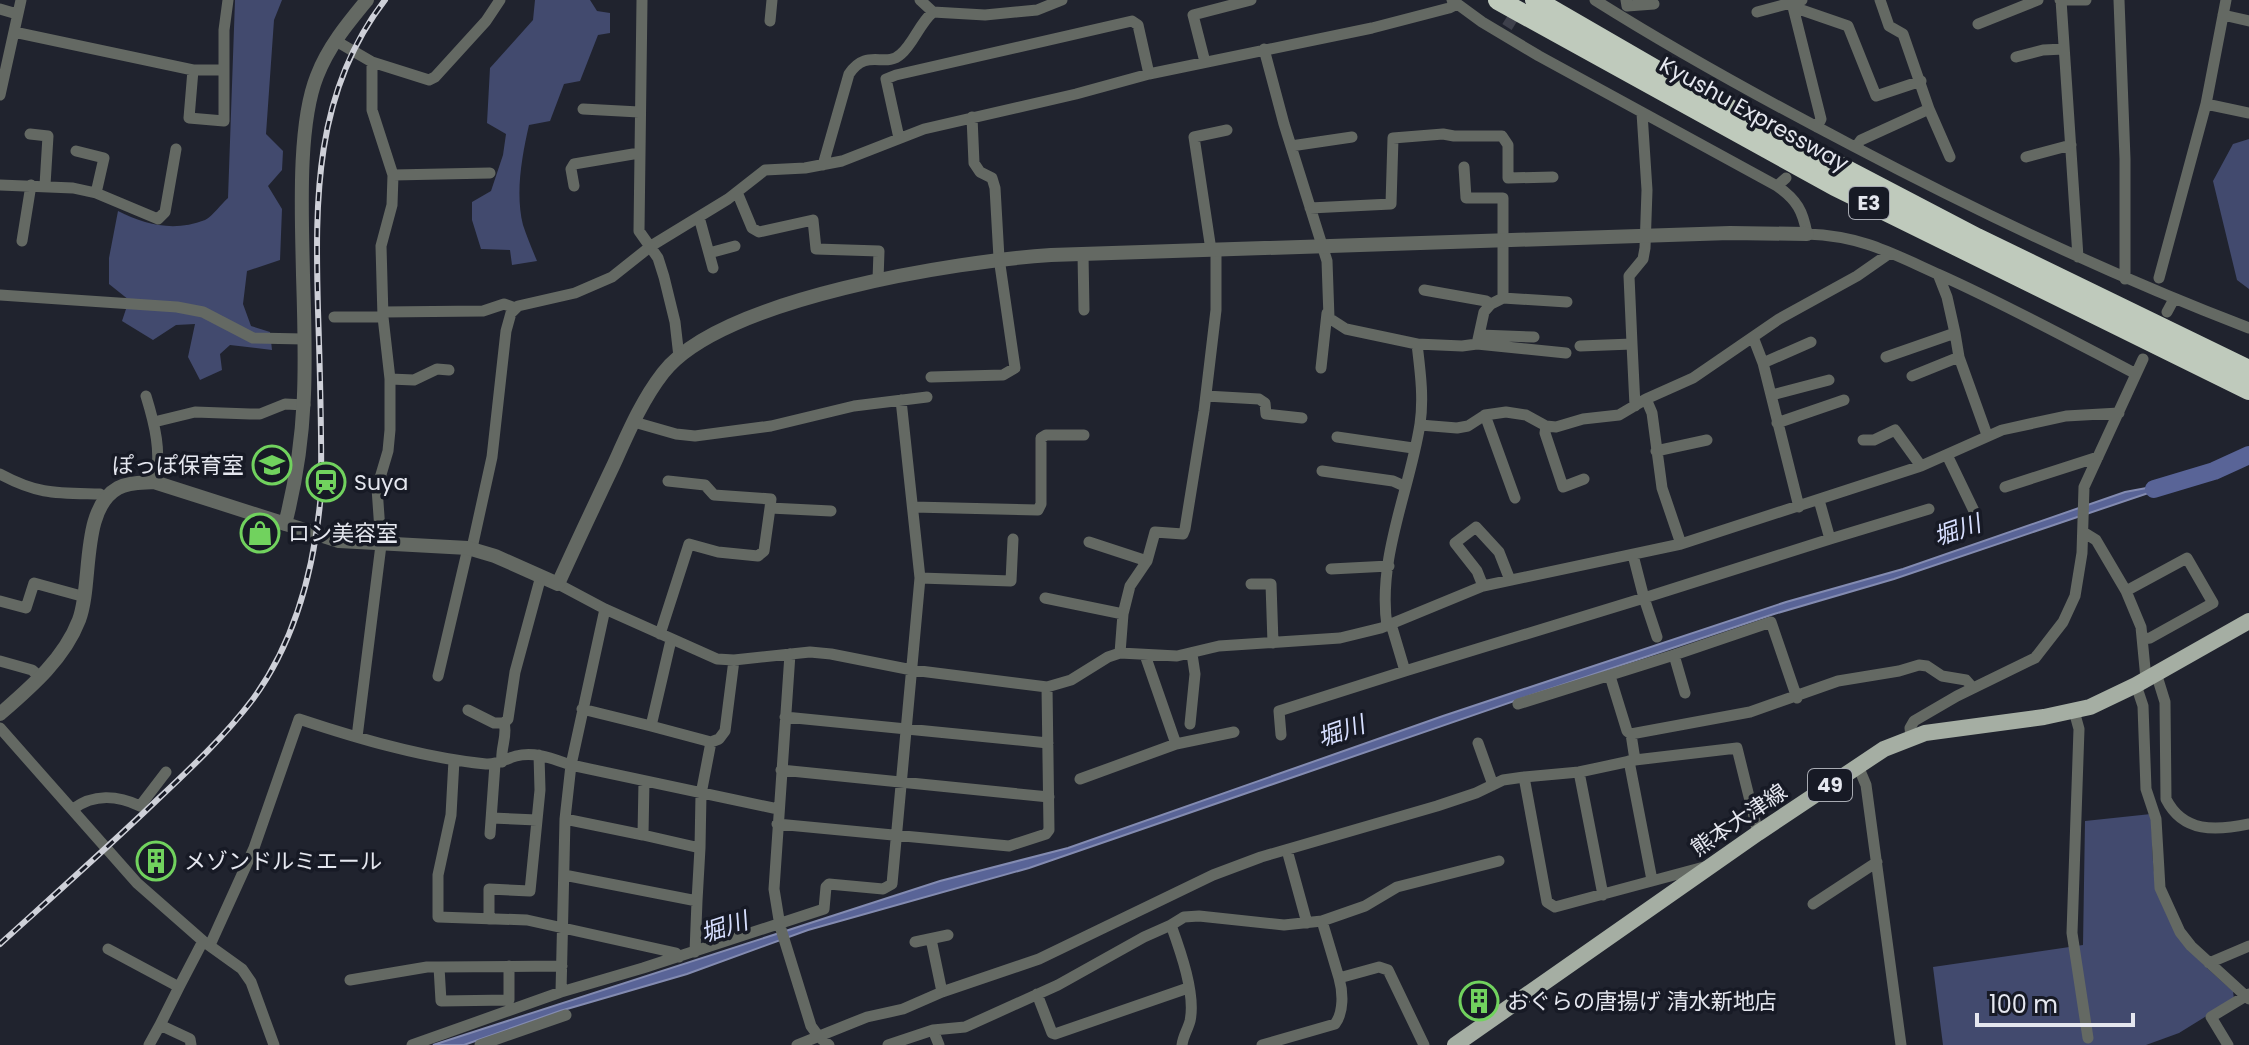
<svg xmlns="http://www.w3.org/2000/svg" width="2249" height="1045" font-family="Poppins,'Noto Sans JP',sans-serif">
<rect width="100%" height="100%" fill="#20232e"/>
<path fill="#424a6e" d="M235 0H282L274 20 266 134 283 151 282 170 268 186 282 209 280 260 247 271 243 304 251 326 270 332 272 350 230 345 220 354 222 370 200 380 188 357 195 324 176 325 153 340 122 321 129 300 109 284V258L118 211C146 225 174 232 205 220 213 216 221 204 228 198Z
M535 0H590L597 11 610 13V33L598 35 580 81 564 84 550 121 529 125C522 156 515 193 523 225 527 237 532 249 537 261L512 265 510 250 481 249 472 220V202L491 191 503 155 506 134 487 123 490 68 533 20Z
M2249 139V289L2237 280 2213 181 2233 144Z
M2151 814C2153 838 2151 866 2157 888 2169 934 2198 961 2233 991L2234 999 2179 1033 2146 1045H1943L1933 967 2083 945 2085 821Z"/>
<path fill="#596497" stroke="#838bb1" stroke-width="2" d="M2184 481 1894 579 1774 614 1529 696 1029 868 808 930 687 974 560 1011 464 1045H433L940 881 1068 848 1443 716 1786 602 1903 569 2125 492Z"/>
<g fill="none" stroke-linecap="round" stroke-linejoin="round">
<path stroke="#596497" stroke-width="18" d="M2154 489 2214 471 2249 455"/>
<path stroke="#3e404b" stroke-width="11" stroke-dasharray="11 5.5" stroke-linecap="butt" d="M1507 27 1524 0"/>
<path stroke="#646963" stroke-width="11" d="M642 0 639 231 658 258 664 277 675 322 679 357
M920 0 933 12
M1452 0 1482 22 1539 56 1777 186C1797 200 1803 211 1807 234 1862 236 1891 253 1940 275 2007 305 2071 340 2136 374
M1595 0C1679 53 1765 100 1853 146 1982 214 2113 276 2249 328
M1626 0 1627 6 1654 4
M1791 0 1793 7 1848 26 1876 96 1921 81
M1880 0 1889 26 1903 34 1929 109
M2060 0H2086
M2061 0 2078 257
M2119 0 2125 159V279
M1793 7 1821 119 1817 127
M0 9 17 14
M1757 12 1802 0
M2223 15 2249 21
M770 21 772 0
M1978 24 2038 0
M14 32 193 70H224
M336 41 372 62 429 80 435 77 486 21 500 0
M1264 49 1284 124 1327 261 1329 318 1346 329 1417 344C1420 370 1424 397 1420 424 1410 489 1377 558 1387 626
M2016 57 2043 50 2064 49
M1205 62 1193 15 1251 0
M193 70 189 118 224 121V30L228 0
M0 95 21 0
M2206 104 2249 113
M583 109 639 112
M30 134 48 136 45 185
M899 138 886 79 896 75 1132 21 1138 25 1149 74
M1291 146 1352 137
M1856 147 1861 140 1929 109 1950 157
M76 151 104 158 96 193
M2026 157 2071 145
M823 165 849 74C867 47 885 69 901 54 914 43 919 24 933 12L985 15 1037 10 1062 0
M393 175 490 173
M0 185 73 188 96 193 158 219 165 212 176 149
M574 186 571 169 574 164 639 153
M1777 186 1786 178
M737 192 752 228 759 232 813 220 816 249 879 251 878 280
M1310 208 1391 204 1393 138 1443 134 1454 136H1502L1508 145V178L1553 177
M699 217 713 268
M22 241 31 185
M1211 250 1194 137 1227 130
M709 253 735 246
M1083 254 1084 310
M1938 274 1947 297 1955 333
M2159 278 2206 104 2226 0
M1424 290 1486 301 1491 304
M0 295 177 307 203 312 253 338 304 339
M1503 298 1567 302
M383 312 483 311 504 304 515 308
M2167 312 2174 299
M334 317H383
M1480 335 1534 337
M1753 337 1763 363 1811 342
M1417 344 1462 346 1477 344 1484 312 1491 304 1503 298V198H1466L1464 167
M1477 344 1566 353
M1632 344 1629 276 1643 259 1645 248 1647 190 1642 113
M1580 346 1632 344 1635 406
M1886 357 1955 333 1959 357
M1763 363 1799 507
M1321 368 1327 313
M1912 376 1959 357 1987 435
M931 377 1003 375 1015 368 999 258 995 188 992 178 980 172 974 163 972 117
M390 379 414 380 437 369 449 370
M1772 395 1829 380
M146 396C154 422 163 455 154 482
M1206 396 1259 399 1265 403 1266 414 1302 418
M1646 399 1652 413 1662 488 1681 544
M1485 415 1515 498
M154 422 195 412 250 414H260L285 404 305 405
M634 422 676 434 695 436 771 426 854 406 927 397
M1777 423 1844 400
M1420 425 1457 428 1468 426 1485 415 1506 412 1526 415 1546 426 1556 427 1583 419 1619 415 1646 399 1693 378 1779 319 1857 276 1890 253
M1546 426 1545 433 1563 487 1584 479
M1337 437 1413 448
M1863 440H1874L1895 430 1921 466
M1656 451 1707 440
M1947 455 1975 513
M1322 471 1393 481 1404 486
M0 474C39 495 57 493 100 494L106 498
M668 481 705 485 714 495 771 499 770 508 831 511
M2005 487 2098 457
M913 507 1038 510 1041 504V438L1046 435H1084
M2083 532 2096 540 2126 591 2187 558 2213 603 2150 638 2143 639
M1830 539 1929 509
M1089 542 1147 561
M472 548 492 457 506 331 511 313 518 306 575 293 612 277 651 246 728 199 765 170 805 168 842 161 924 129 1076 94 1149 74 1372 28 1449 8 1457 4
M1331 569 1389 566
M920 578 1011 581 1013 539
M558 584 605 609 717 659 734 660 810 652 831 654 912 670 1047 687 1071 680 1108 657 1120 653 1177 656 1219 646 1340 638 1381 628 1483 586 1681 544 1921 466 2002 430 2066 416 2119 413
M1251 584H1271L1273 643
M1483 586 1477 571 1455 543 1476 527 1499 552 1510 580
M2126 591 2141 627 2146 679
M1045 598 1123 614
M0 601 26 608 34 583 85 597
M660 634 689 544 718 552 758 556 764 551 770 508
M1657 637 1644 598 1830 539 1819 500
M1120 653 1123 614 1130 586 1147 561 1155 532 1183 534 1185 529 1204 411 1216 310V249
M790 654 774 889 780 926 811 1026 819 1037 829 1045
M1145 655 1176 744
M0 661 32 670 40 677
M1405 671 1644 598 1633 555
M2156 673 2165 702 2166 799C2183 833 2216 831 2249 824
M438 676 468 548
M1610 676 1627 731 1631 734 1750 712 1838 681 1899 671 1919 665 1927 666 1942 676 1966 680 1973 688
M2136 685 2143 706 2146 789 2156 819 2160 888 2180 932 2191 946 2249 999
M1685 693 1674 655 1771 622 1797 698
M1518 704 1674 655
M582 709 651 726 671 640
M468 710 494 723H504L508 719 515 672 541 576
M2074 711 2079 729 2072 933 2088 1038
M785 717 1048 743
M1190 724 1195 674 1192 654
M0 728 137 883 203 941 242 969 251 982 274 1045
M1631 734 1635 760
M1281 735 1279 711 1405 671 1391 624
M357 737 381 545 377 488 388 451 390 430V379L383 317 381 246 392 205 393 175 372 110V62
M1911 737 1910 728 1914 721 1957 696 2035 658 2063 622 2075 596 2082 553 2084 487 2143 359
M711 742 719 739 725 731 734 660
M1478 743 1493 785
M454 760 451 815 438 875V917L527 920 676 953 679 957
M1629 761 1652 880
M502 762C500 749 508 735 504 723
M1858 766 1866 785 1901 1045
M781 770 1049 797
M1579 772 1603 895
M1080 779 1176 744 1234 732
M644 781 643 835 700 848 701 794 711 742 651 726
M73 809C93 794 117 795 140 806L166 772
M492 818 537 820
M565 819 643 835
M777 824 1009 846 1046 834 1049 830 1047 687
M490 834 495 764
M1287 850 1307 923
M1704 867 1555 907 1547 902 1524 777 1579 772 1635 760 1737 748 1758 833
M564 875 697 901 700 848
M1813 904 1877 862
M489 919V889L530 891 540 790 539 755
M1322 921 1339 978
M1171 925 1184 917 1199 916 1284 925 1322 921 1365 906 1397 887 1499 861
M931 939 942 992
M915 942 948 935
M210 945 254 848 299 719C359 739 424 758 486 764 497 765 505 759 516 756 535 751 553 759 571 765L778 809
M108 949 179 987 203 941
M695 952 697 901
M2209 963 2249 946
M439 967 562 966
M350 980 427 967H439L441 1001 509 1000V966
M179 987 160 1025 190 1039 191 1045
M561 992 565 819 571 765 605 609
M1037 994 1052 1033 1055 1034 1188 988
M933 1030 939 1045
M149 1045 160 1025
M412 1045 561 992 643 968 824 909 826 887 829 884 883 889 892 884 920 578 901 400
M480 1045 566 1015
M797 1045 867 1017 903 1009 942 992 1039 959 1213 875 1261 857 1437 806 1476 793 1503 780 1524 777
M888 1045 933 1030 965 1027 1058 985 1144 937 1171 925C1180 950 1196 994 1190 1021 1188 1029 1183 1036 1182 1045
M1262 1045 1335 1024C1344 1012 1343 992 1339 978L1379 967 1388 970 1424 1045
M2228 1045 2211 1017 2249 994"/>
<path stroke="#646963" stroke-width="14" d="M285 524C308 436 306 365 303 275 302 220 297 126 317 76 328 47 348 23 367 0
M0 714C31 687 64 659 79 620 93 583 80 509 118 488 129 482 142 483 154 482L339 541 468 548 495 556 558 584C576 544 595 504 614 464 628 433 642 400 663 373 720 298 959 261 1051 255L1730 233 1807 234"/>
<path stroke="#a5aea3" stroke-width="16" d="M1455 1045 1758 833 1884 749 1925 733 2044 717 2090 707 2136 685 2249 621"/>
<path stroke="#bfcabc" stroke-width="20" d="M1498 0 1835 186 2249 390
M1535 0 1661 73 1977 238 2249 370"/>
<defs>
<path id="rail" d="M0 944C53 896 106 849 157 800 191 768 225 736 253 699 296 640 315 564 321 493 322 432 320 371 318 310 315 200 314 92 385 0"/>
</defs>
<use href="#rail" stroke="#ced0d8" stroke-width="6"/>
<use href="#rail" stroke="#171a25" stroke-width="3" stroke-dasharray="9" stroke-linecap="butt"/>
</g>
<defs>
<symbol id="school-ring" viewBox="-11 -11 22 22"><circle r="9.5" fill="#171a25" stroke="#71d25e" stroke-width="1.5"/><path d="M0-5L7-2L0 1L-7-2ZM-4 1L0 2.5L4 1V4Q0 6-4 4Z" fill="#71d25e"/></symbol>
<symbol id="station-ring" viewBox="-11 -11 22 22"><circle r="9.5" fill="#171a25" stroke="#71d25e" stroke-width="1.5"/><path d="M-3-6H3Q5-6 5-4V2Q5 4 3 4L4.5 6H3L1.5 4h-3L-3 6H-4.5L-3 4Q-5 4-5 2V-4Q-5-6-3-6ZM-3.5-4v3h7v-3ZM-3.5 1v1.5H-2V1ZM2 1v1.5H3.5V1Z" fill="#71d25e"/></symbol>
<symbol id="shop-ring" viewBox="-11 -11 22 22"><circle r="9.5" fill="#171a25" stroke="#71d25e" stroke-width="1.5"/><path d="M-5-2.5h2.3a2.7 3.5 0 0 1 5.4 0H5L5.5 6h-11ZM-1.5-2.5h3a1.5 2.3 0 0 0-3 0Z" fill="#71d25e"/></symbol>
<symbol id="building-ring" viewBox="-11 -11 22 22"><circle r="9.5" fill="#171a25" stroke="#71d25e" stroke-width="1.5"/><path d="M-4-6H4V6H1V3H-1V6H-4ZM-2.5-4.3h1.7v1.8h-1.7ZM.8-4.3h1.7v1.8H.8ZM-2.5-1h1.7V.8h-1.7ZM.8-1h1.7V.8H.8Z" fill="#71d25e"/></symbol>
</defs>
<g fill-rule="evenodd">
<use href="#school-ring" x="250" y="443" width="44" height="44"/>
<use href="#station-ring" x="304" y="460" width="44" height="44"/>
<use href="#shop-ring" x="238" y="511" width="44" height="44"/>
<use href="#building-ring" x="134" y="839" width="44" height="44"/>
<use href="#building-ring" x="1457" y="979" width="44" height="44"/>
</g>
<g text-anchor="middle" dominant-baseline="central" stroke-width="7" stroke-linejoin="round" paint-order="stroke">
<g fill="#171a25" stroke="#a7aab2" stroke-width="2">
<rect x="1849" y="187" width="40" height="32" rx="6"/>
<rect x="1808" y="769" width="44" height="32" rx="6"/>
</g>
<g font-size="20" font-weight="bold" fill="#e5e7ef">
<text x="1869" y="203">E3</text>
<text x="1830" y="785">49</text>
</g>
<g font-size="22" fill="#e5e7ef" stroke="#171a25">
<text transform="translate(1754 114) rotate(29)">Kyushu Expressway</text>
<text transform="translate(1739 820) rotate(-34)">熊本大津線</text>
</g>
<g font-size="22" fill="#e5e7ef" stroke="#171a25" text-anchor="start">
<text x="244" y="465" text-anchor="end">ぽっぽ保育室</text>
<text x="354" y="482">Suya</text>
<text x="288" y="533">ロン美容室</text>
<text x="184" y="861">メゾンドルミエール</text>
<text x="1507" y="1001">おぐらの唐揚げ 清水新地店</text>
</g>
<g font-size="24" font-style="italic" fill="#d7dfff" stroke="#171a25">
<text transform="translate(1957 530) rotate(-19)">堀川</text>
<text transform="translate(1341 731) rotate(-19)">堀川</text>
<text transform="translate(724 927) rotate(-18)">堀川</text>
</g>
</g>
<path d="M1977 1013v12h156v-12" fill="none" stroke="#e5e7ef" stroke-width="4"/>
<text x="1989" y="1013" font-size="24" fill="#e5e7ef" stroke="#171a25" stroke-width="6" paint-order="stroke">100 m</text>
</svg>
